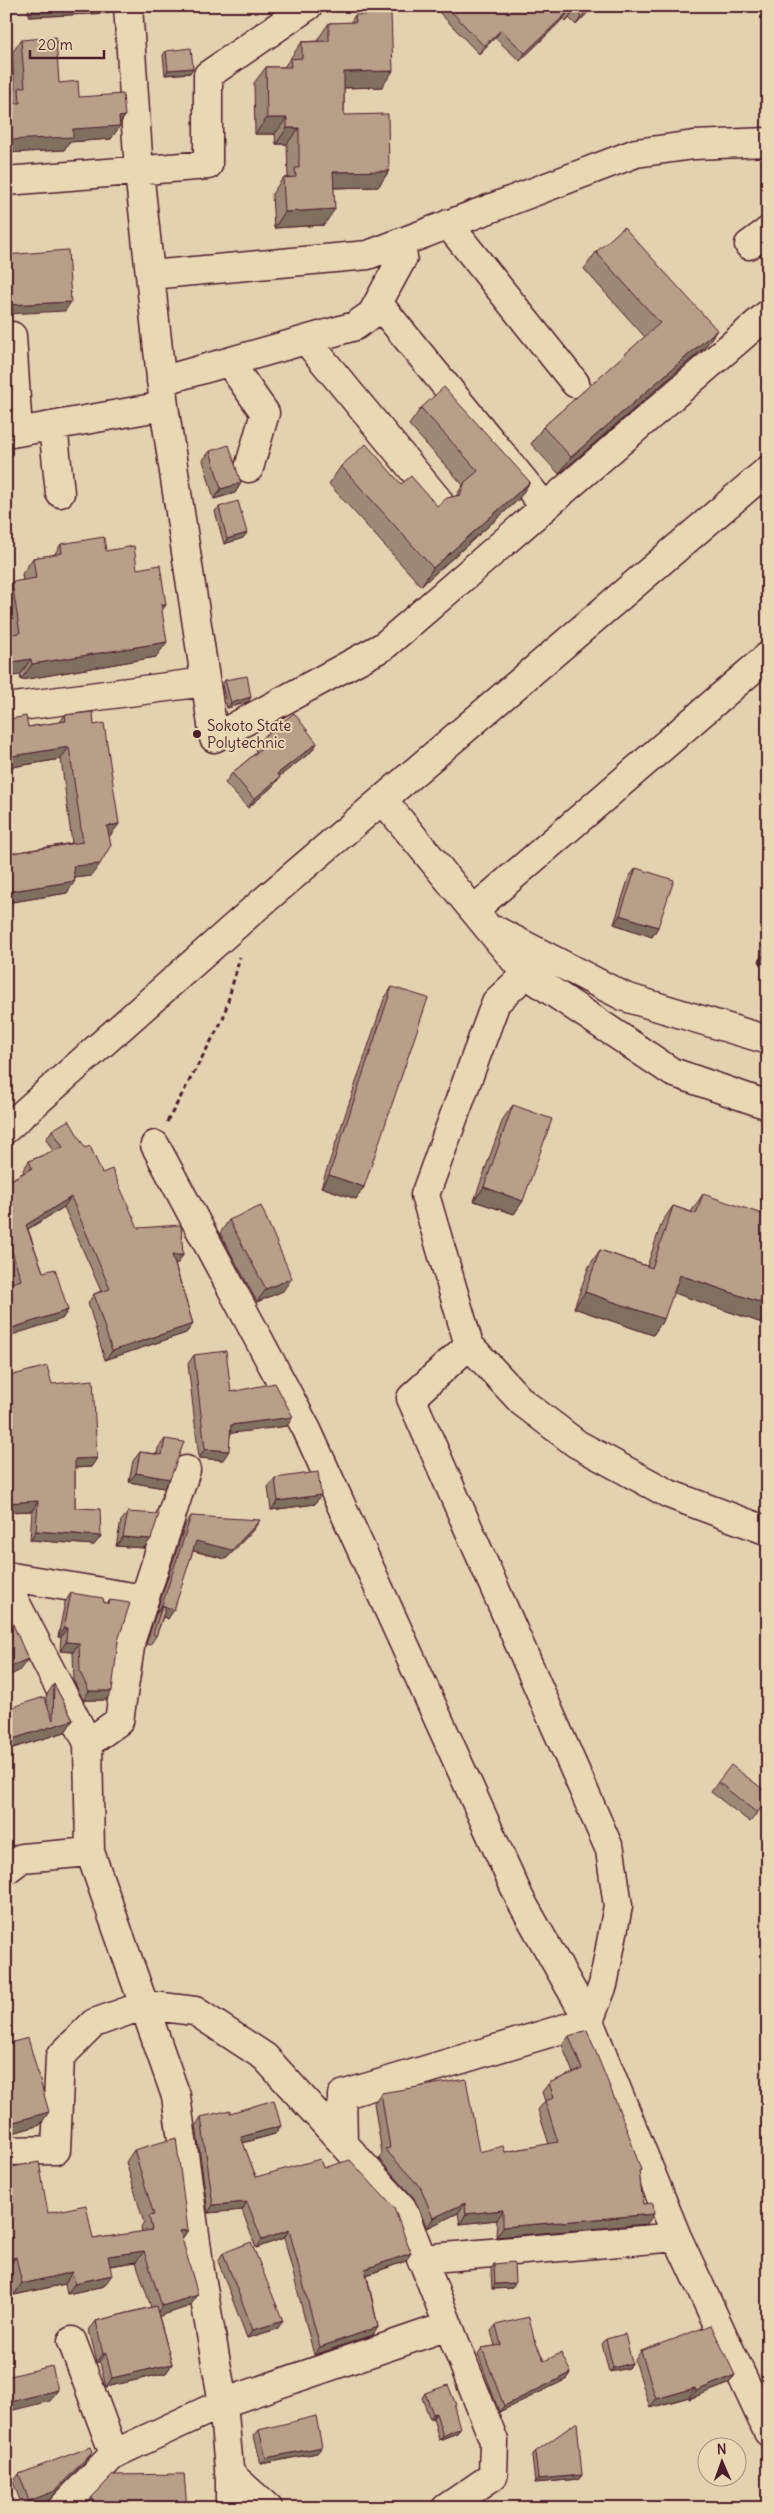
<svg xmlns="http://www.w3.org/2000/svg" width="774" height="2514" font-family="Delius,sans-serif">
<rect width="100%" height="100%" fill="#e4d1af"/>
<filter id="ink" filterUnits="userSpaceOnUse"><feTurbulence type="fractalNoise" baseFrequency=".02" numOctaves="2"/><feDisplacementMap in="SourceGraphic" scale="10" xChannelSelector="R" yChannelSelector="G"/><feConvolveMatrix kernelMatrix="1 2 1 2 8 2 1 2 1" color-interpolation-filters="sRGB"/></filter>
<g filter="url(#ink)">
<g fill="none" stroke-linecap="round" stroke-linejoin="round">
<defs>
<path id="minor" d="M128 6 139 171 164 406 214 738 384 646 768 314
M6 181 208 165V75L308 6
M448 224 575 383
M749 245 768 231
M150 275 368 255 636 153 694 145 768 142
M378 303 545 507
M12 336 18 432
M306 340 438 500
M229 362 265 413 249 468
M161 381 355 326 372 314 403 257 398 243
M53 426 60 493
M6 434 164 406
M6 708 205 682
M383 800 526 974 672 1072 768 1105
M475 909 768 656
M497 931 625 997 768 1040
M526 974 496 1002 425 1195 469 1345 522 1402 577 1444 669 1494 768 1531
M155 1145 307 1430 520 1899 589 2021 677 2237 768 2432
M6 1576 144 1599
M6 1584 88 1743 90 1852 22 1858 6 1870
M88 1743 119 1721 131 1640 186 1470
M90 1852 176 2096 200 2271 223 2403 230 2480V2508
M343 2143 342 2095 589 2021 603 1985 618 1906 610 1850 411 1398 469 1345
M6 2151 56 2150 60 2057 94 2023 145 2005 195 2011 265 2057 402 2208 494 2441 493 2476 446 2508
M421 2259 677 2237
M72 2341 114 2454
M229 2473 268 2508
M62 2508 114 2454 223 2403 448 2326"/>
<path id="tertiary" d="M6 1129 252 911 768 470"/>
</defs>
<use href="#minor" stroke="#4a1f2b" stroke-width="31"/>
<use href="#tertiary" stroke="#4a1f2b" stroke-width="31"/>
<path stroke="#4a1f2b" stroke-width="3" stroke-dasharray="5 4" stroke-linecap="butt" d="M167 1122 223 1019 240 957"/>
<use href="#minor" stroke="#ead8b5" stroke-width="28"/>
<use href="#tertiary" stroke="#ead8b5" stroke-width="28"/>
</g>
<path fill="#9e8977" stroke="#4a1f2b" d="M28 6H113L108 13 29 17Z
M426 6H594L591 9 576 25 569 18 566 22 563 19 520 61 495 38 479 54 435 8 431 12Z
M355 15 382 87 344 88V115L389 171 378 187 334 188 324 225 274 228 272 194 283 178H288L287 144H276L275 134H255L254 83 266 67H284L302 42 318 41V39L329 23H350Z
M21 40 59 83 79 97 125 116 111 139 69 142 64 150 6 153V104L10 103 9 101 15 94 12 53Z
M166 51 190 73 165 75 163 55Z
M596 252 717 330 705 347 559 474 531 444 543 427 645 337 584 269Z
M421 408 530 482 518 500 421 586 329 484 341 466 401 484 437 506 456 496 463 485 409 425Z
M210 451 241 483 235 493 214 499 203 460Z
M219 507 243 538 224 544 215 511Z
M61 544 106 551 137 569 162 611 156 657 21 680 20 675 6 632V590L12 582 23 581 22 574 33 558 54 555Z
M225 680 251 697 248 702 227 708 222 685Z
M65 715 94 725 119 824 109 836 91 876 75 878 67 893 6 903V854L72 843 61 759 6 768V720L28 727 60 722Z
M262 738 317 743 311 752 279 776 280 777 273 786 248 808 225 783 232 773 256 753 255 747Z
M636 868 658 927 652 937 614 924 629 877Z
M768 929V965L759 962Z
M392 987 364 1187 356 1199 321 1187 384 999Z
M513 1105 523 1201 514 1214 474 1201 503 1119Z
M52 1130 85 1148 138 1228 183 1255 177 1264H175L193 1324 186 1333 105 1360 88 1303 94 1294 101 1291 64 1207 28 1229 43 1272 68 1310 62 1319 13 1283 6 1262V1183L24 1172 23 1170 29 1161 53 1151 46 1139Z
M703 1194 768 1325 673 1292 664 1319 653 1335 574 1308 589 1266 600 1250 647 1266 662 1222 673 1206 691 1212Z
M229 1220 283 1291 257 1302 220 1233Z
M194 1355 231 1392 287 1426 231 1433 223 1460 199 1458 188 1364Z
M6 1377 52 1384 97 1458 91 1467 75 1468V1508L101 1536 94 1545 30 1540 32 1511 6 1512Z
M165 1439 170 1479 164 1488 129 1482 133 1461 140 1452 157 1454 158 1448Z
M275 1478 315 1504 271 1510 268 1487Z
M128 1512 144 1548 116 1546 121 1521Z
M191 1516 254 1529 226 1559 193 1551 168 1619 163 1617 156 1636 150 1645 146 1644 185 1525Z
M71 1593 104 1603H107L110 1600 118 1641 106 1700H83L74 1681 73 1652 60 1651 61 1637H58L65 1602Z
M54 1684 73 1720 65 1732 6 1750V1707L7 1709 46 1702V1696Z
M718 1782 768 1799 750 1822 711 1792Z
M569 2036 641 2170 639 2172 643 2204 647 2224 496 2237 497 2220 460 2224 458 2213 427 2228 414 2198 379 2159 382 2153 374 2103 381 2093 479 2152H505L549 2144 538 2110 545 2101 542 2092 549 2083 573 2073 562 2045Z
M6 2044 40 2125 6 2135Z
M230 2113 275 2134 243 2143 256 2177 323 2168 406 2261 367 2275 378 2327 373 2335 314 2355 284 2238 256 2248 242 2210 208 2213 196 2125 201 2117Z
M134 2150 188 2230 182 2239 190 2306 159 2316 172 2364 166 2373 106 2387 100 2362H97L89 2330 96 2321 151 2307 136 2262 110 2266 104 2286 67 2294 65 2284 14 2295 8 2268 6 2269V2168L48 2213 93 2239 142 2232 141 2227 144 2223 126 2162Z
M223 2253 283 2321 277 2329 247 2338 218 2261Z
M494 2264 512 2288 492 2289 491 2269Z
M496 2325 534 2339 544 2361 571 2373 567 2379 499 2412 478 2354 482 2348 495 2346 491 2331Z
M606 2339 632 2363 629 2368 609 2372 602 2344Z
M641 2351 735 2375 728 2384 689 2399V2397L650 2408 635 2360Z
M425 2393 460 2428 457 2433 439 2440 433 2418 430 2419 422 2398Z
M259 2430 322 2447 317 2453 261 2464 254 2436Z
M535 2452 582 2475 579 2479 535 2483 532 2457Z
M86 2461 49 2500 27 2508H23L13 2482 19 2474Z
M92 2497 187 2508H85Z"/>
<path fill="#816f61" stroke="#4a1f2b" d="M36 6H113L108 13 29 17Z
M592 6H594L591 9 576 25 581 17Z
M575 10 566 22 571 14Z
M569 11 563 19 520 61 525 53Z
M501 30 495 38 479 54 484 46Z
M193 68 190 73 165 75 168 70Z
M393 71 382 87 332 88 344 72Z
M125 116 118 126H120L111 139 69 142 64 150 6 153V140L73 129 119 117Z
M267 118H287L275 134H255Z
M287 128H299L287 144H276Z
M389 171 378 187 321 188 333 172Z
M335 209 324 225 274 228 285 212Z
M71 302 65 311 6 314V305Z
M717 330 705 347 559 474 571 457Z
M530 482 518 500 421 586 433 568Z
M241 483 235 493 214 499 221 489Z
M247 533 243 538 224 544 227 539Z
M161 605H166L155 620Z
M167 642 156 657 21 680 32 664Z
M31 659 20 675 6 677V663Z
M251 697 248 702 227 708 231 703Z
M317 743 311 752 271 783 277 774Z
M69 747 61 759 6 768V757Z
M280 777 273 786 248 808 254 799Z
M119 824 110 836 99 838 107 826Z
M100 864 91 876 65 879 73 866Z
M75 881 67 893 6 903V898L12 891Z
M620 915 658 927 652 937 614 924Z
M765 953 768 954V965L759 962Z
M329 1175 364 1187 356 1199 321 1187Z
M484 1187 523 1201 514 1214 474 1201Z
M71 1197 64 1207 20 1234 26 1225Z
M172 1255H183L177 1264 166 1265Z
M680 1275 768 1305V1325L668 1291Z
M292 1278 283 1291 257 1302 266 1289Z
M585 1292 664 1319 653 1335 574 1308Z
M68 1310 62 1319 6 1337V1330Z
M193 1324 186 1333 105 1360 112 1351Z
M293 1417 287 1426 225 1434 231 1425Z
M205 1449 229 1451 223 1460 199 1458Z
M97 1458 91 1467 68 1468 75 1459Z
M136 1473 170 1479 164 1488 129 1482Z
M321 1495 315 1504 271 1510 278 1501Z
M38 1501 32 1511 6 1512V1503Z
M260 1520 254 1529 226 1559 190 1550 196 1541Z
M36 1531 101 1536 94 1545 30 1540Z
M123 1537 151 1539 144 1548 116 1546Z
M162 1605 174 1610 168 1619 159 1615 162 1606 156 1614Z
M64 1628H67L61 1637H58Z
M66 1642 79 1643 73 1652 60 1651Z
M28 1659 19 1671 6 1677V1668Z
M89 1691H112L106 1700H83Z
M73 1720 65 1732 6 1750V1741Z
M49 2112 40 2125 6 2135V2129L10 2123Z
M281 2126 275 2134 235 2145 241 2137Z
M247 2202 242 2210 208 2213 213 2205Z
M465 2203 458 2213 427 2228 433 2218Z
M503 2210 497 2220 460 2224 466 2214Z
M654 2214 647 2224 496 2237 503 2227Z
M188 2230 180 2241V2231Z
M289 2230 284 2238 256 2248 262 2240Z
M144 2251 136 2262 100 2267 108 2256Z
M411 2253 406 2261 360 2277 365 2269Z
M16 2257 8 2268 6 2269V2260Z
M72 2272 65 2284 14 2295 22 2284Z
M112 2275 104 2286 67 2294 75 2283Z
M515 2283 512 2288 492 2289 495 2284Z
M198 2295 190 2306 154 2318 162 2306Z
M283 2321 277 2329 247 2338 253 2330Z
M378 2327 373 2335 314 2355 320 2347Z
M106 2353 100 2362H97L103 2354Z
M632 2363 629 2368 609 2372 613 2368Z
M172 2364 166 2373 106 2387 112 2378Z
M571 2373 567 2379 499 2412 504 2406Z
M735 2375 728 2384 689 2399 696 2391Z
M695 2388 689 2397 650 2408 656 2399Z
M58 2390 50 2401 6 2412V2403Z
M436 2413 433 2418 430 2419 433 2414Z
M460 2428 457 2433 439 2440 443 2436Z
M322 2447 317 2453 261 2464 266 2458Z
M92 2452 86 2461 49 2500 27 2508H24L29 2501Z
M582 2475 579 2479 535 2483 538 2479Z"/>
<path fill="#b89f8a" stroke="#4a1f2b" d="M446 6 564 7 592 6 581 17 575 10 571 14 569 11 525 53 501 30 484 46Z
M391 14 393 71 344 72V115L388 114 389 171 333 172 335 209 285 212 283 178 296 177 295 168H299V128H287V118H267L266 67H291L290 59 302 58V42L329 41V23L356 22 355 15Z
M56 37 59 83 78 81 79 97 123 94 125 116 119 117 120 126 73 129V137L6 140V104L20 103 19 88 25 87 21 40Z
M191 48 193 68 168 70 166 51Z
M624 227 717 330 571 457 543 427 660 323 596 252Z
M68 250 71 302 6 305V255Z
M444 387 530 482 433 568 341 466 366 444 401 484 411 476 437 506 447 498 460 495 465 482 478 471 421 408Z
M229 445 241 483 221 489 210 451Z
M238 501 247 533 227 539 219 507Z
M104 537 106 551 134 546 137 569 160 565 166 605H161L167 642 32 664 31 659 6 663V635L20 633 12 582 36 578 33 558 62 553 61 544Z
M247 676 251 697 231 703 225 680Z
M93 712 94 725 104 723 119 824 107 826 111 845 100 864 73 866 75 881 12 891 6 859V854L83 842 69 747 6 757V720L26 716 28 727 66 721 65 715Z
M294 713 317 743 277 774 280 777 254 799 232 773 263 747 262 738Z
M636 868 674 880 658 927 620 915Z
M768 944V954L765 953Z
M392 987 428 998 364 1187 329 1175Z
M513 1105 552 1119 523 1201 484 1187Z
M69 1120 85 1148 90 1146 102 1173 112 1169 138 1228 181 1225 183 1255H172L193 1324 112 1351 94 1294 110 1289 71 1197 26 1225 43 1272 55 1269 68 1310 6 1330V1285L21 1280 6 1232V1183L32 1168 29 1161 63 1147 52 1130Z
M703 1194 768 1216V1305L680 1275 664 1319 585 1292 600 1250 652 1268 673 1206 696 1214Z
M261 1206 292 1278 266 1289 229 1220Z
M226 1351 231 1392 275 1383 293 1417 231 1425 229 1451 205 1449 194 1355Z
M47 1366 52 1384 93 1380 97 1458 75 1459V1508L100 1509 101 1536 36 1531 38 1501 6 1503V1377Z
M165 1439 184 1442 170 1479 136 1473 140 1452 162 1455Z
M318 1472 321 1495 278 1501 275 1478Z
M128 1512 159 1514 151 1539 123 1537Z
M191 1516 260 1520 232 1550 196 1541 174 1610 162 1605Z
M71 1593 103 1598 104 1603H109L110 1600 130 1603 118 1641 112 1691H89L80 1672 79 1643 66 1642 67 1628H64Z
M162 1606 166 1607 156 1636 153 1634Z
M6 1608 28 1659 6 1668Z
M54 1684 73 1720 6 1741V1707L7 1709 44 1697 53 1720Z
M731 1765 768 1793V1799L757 1813 718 1782Z
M587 2030 626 2127 641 2170 639 2171 643 2204 653 2203 654 2214 503 2227V2210L466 2214 465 2203 433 2218 421 2188 385 2149 390 2148 381 2093 466 2079 479 2152 503 2146 505 2152 558 2142 545 2101 554 2098 549 2083 582 2069 569 2036Z
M28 2038 49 2112 10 2123 6 2109V2044Z
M274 2100 281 2126 241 2137 256 2177 320 2159 323 2168 350 2160 394 2208 411 2253 365 2269 378 2327 320 2347 289 2230 262 2240 247 2202 213 2205 201 2117 230 2110V2113Z
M176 2138 188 2230 180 2231 198 2295 162 2306 144 2251 108 2256 112 2275 75 2283 72 2272 22 2284 16 2257 6 2260V2168L39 2162 48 2213 86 2205 93 2239 152 2230 149 2216 154 2215 134 2150Z
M251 2242 283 2321 253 2330 223 2253Z
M514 2262 515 2283 495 2284 494 2264Z
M156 2306 172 2364 112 2378 106 2353 103 2354 96 2321Z
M529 2317 534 2339 544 2361 561 2353 571 2373 504 2406 482 2348 501 2345 496 2325Z
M711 2325 735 2375 696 2391 695 2388 656 2399 641 2351Z
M625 2334 632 2363 613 2368 606 2339Z
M52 2366 58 2390 6 2403V2377Z
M448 2385 456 2405 454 2406 460 2428 443 2436 436 2413 433 2414 425 2393Z
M316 2416 322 2447 266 2458 259 2430Z
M577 2422 582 2475 538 2479 535 2452Z
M90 2447 92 2452 55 2491 29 2501 19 2474Z
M184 2474 187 2508H93L92 2497 113 2475Z"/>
</g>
<circle fill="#4a1f2b" stroke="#ead8b5" stroke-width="2" cx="197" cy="734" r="5"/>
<g text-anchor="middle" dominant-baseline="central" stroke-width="4" stroke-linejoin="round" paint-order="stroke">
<g font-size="15" fill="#4a1f2b" stroke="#ead8b5" text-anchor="start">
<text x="207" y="725">Sokoto State<tspan x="207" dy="17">Polytechnic</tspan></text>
</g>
</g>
<rect width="774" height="2514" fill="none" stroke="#ead8b5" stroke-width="25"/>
<rect x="12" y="12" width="749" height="2489" fill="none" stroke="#4a1f2b" stroke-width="2" filter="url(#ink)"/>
<g transform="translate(722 2462) rotate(358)"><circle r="24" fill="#ead8b5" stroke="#aa8e7e"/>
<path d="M0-4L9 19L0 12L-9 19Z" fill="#4a1f2b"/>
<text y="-8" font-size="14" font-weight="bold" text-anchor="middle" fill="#4a1f2b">N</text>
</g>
<path d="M30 50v8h74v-8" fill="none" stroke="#4a1f2b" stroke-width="2.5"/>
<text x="38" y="50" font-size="15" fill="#4a1f2b" stroke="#ead8b5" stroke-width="4" paint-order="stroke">20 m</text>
</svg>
